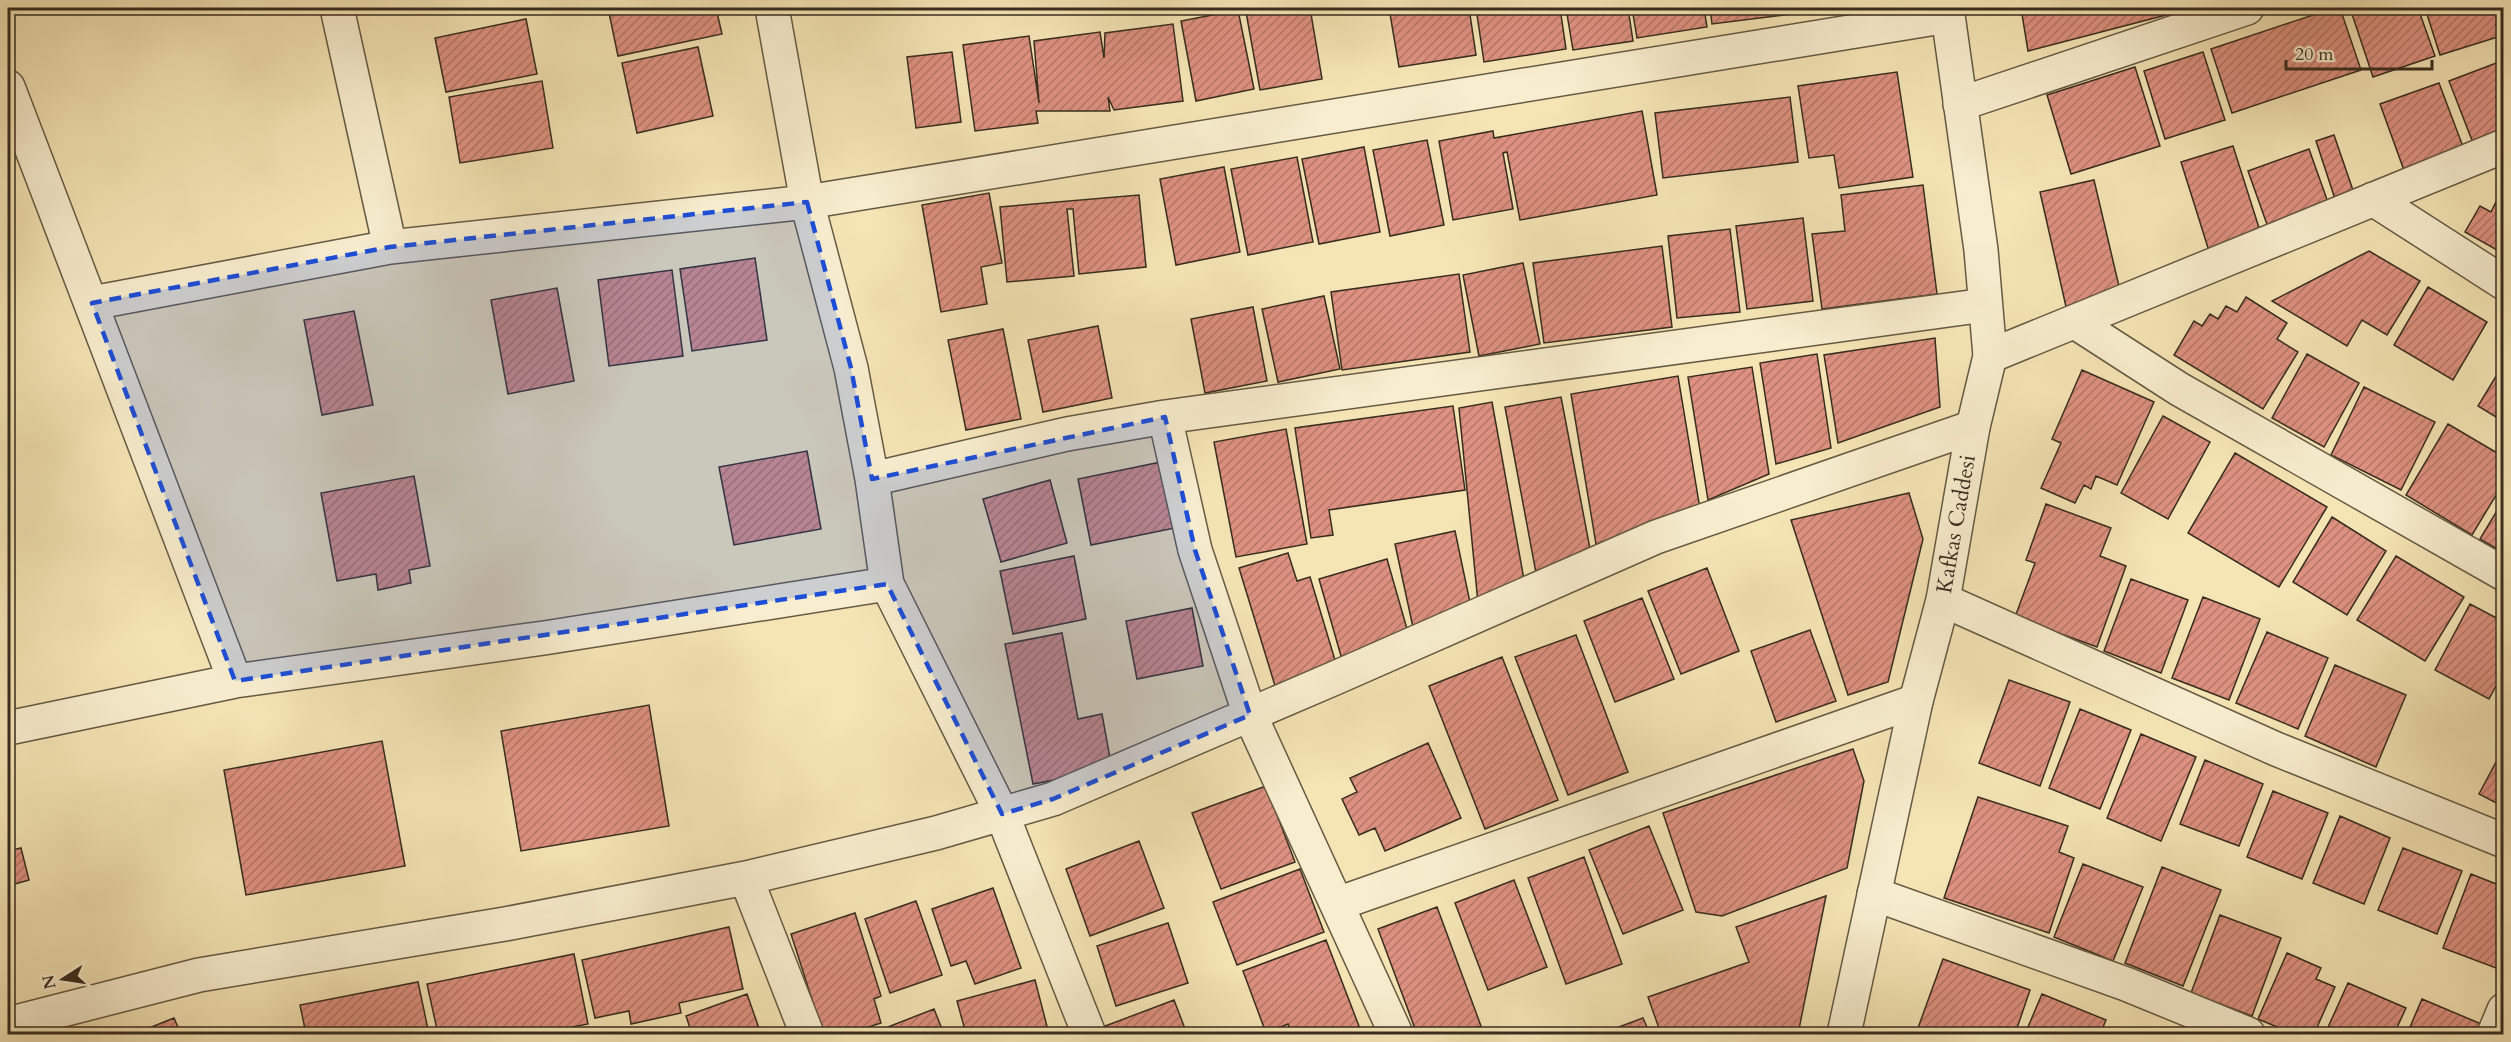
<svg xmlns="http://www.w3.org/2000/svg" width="2511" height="1042" font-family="Cardo,serif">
<defs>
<pattern id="building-hatch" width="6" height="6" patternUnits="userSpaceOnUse" patternTransform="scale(1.5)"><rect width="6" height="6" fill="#de9180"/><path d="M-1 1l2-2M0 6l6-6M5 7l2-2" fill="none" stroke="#b57768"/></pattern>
</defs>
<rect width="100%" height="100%" fill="#f5e5b5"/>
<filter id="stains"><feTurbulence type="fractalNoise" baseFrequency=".00333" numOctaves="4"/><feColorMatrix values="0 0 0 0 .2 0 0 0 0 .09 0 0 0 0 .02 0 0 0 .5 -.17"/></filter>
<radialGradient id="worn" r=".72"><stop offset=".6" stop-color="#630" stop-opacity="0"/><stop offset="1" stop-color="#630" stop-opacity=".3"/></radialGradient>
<path fill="url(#building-hatch)" stroke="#372c1f" stroke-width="1.5" d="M608 8H716L722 34 618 56Z
M1271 8H1310L1322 79 1260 90 1246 12Z
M1389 8H1469L1476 55 1399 67Z
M1476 8H1560L1566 49 1484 62Z
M1566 8H1628L1633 41 1573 50Z
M1632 8H1704L1707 27 1637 38Z
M1710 8H1840L1712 24Z
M2021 8H2188L2189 9 2028 51Z
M2334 8H2340L2361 70 2232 113 2211 49Z
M2350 8H2418L2435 56 2373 77Z
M2425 8H2496L2504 35 2440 55Z
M1238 10 1254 89 1196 101 1181 21Z
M526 19 537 74 446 92 435 38Z
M1173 24 1183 101 1114 110 1108 97 1110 111H1036L1038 123 975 131 963 45 1029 36 1039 103 1034 41 1100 32 1104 58 1105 33Z
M698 47 713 116 637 133 622 63Z
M952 52 961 122 916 128 907 57Z
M2203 52 2225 120 2165 139 2144 71Z
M2504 60V137L2475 148 2449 81Z
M2135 67 2160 146 2071 174 2047 95Z
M1897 72 1913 177 1839 188 1834 155 1809 158 1798 86Z
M542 81 553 148 460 163 449 97Z
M2439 83 2465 152 2405 173 2380 104Z
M1790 97 1798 162 1663 178 1655 113Z
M1642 111 1657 195 1520 220 1507 152 1503 153 1513 209 1453 220 1439 141 1493 131 1494 138Z
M2334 135 2356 199 2337 205 2316 141Z
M1427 140 1444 225 1390 236 1373 150Z
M2233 146 2261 234 2209 251 2181 162Z
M1364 147 1380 232 1319 244 1302 159Z
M2309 149 2330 208 2269 230 2248 171Z
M1297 157 1313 242 1248 255 1231 169Z
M1224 167 1240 252 1176 265 1160 179Z
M2094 180 2122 299 2067 311 2040 192Z
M1923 185 1937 294 1822 309 1812 234 1845 231 1841 195Z
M989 193 1002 263 981 267 987 304 941 312 922 205Z
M1139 195 1146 267 1079 274 1073 209H1067L1074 276 1007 282 1000 207Z
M2497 200 2504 203V254L2465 232 2480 206 2491 212Z
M1803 218 1813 301 1747 309 1736 226Z
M1730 229 1740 312 1677 318 1668 236Z
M1662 246 1672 327 1544 343 1533 263Z
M2369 251 2420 281 2387 335 2362 320 2347 346 2272 301Z
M755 258 767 340 692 351 680 269Z
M1523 263 1540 344 1479 356 1463 275Z
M672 270 683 356 609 366 598 280Z
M1459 274 1470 352 1342 370 1331 292Z
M2428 287 2487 322 2453 380 2394 345Z
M557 288 574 381 508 394 491 300Z
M1324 296 1340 369 1278 382 1262 309Z
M2246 297 2287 323 2277 339 2298 352 2263 409 2174 355 2194 321 2202 326 2210 314 2218 319 2226 306 2237 312Z
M1253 307 1267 381 1205 393 1191 319Z
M354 311 373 405 322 415 304 320Z
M1098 326 1112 398 1043 412 1028 340Z
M1003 329 1021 419 966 430 948 340Z
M1935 338 1940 407 1838 443 1824 355Z
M1817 354 1831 448 1776 464 1760 363Z
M2307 354 2359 383 2324 447 2272 418Z
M2504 363V422L2478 406Z
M1752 367 1769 474 1708 500 1688 377Z
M2082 370 2154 402 2117 485 2096 476 2091 489 2084 485 2075 503 2041 488 2061 443 2052 439Z
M1678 376 1700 509 1596 544 1571 394Z
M2364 387 2435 422 2401 490 2331 455Z
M1561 397 1591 554 1536 573 1505 407Z
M1492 402 1525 585 1478 603 1459 408Z
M1453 406 1465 490 1329 510 1333 535 1311 538 1295 428Z
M2163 416 2210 442 2168 519 2121 493Z
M2448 424 2504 457V482L2472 535 2406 495Z
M1286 429 1307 544 1236 557 1214 442Z
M807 451 821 529 734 545 719 467Z
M2235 453 2327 507 2279 587 2188 533Z
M1161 462 1175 528 1091 545 1078 479Z
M414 476 430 566 409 570 411 583 378 590 376 574 337 581 321 493Z
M1050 480 1067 543 1001 562 983 499Z
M1909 493 1923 539 1888 682 1848 695 1791 520Z
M2504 499V553L2480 539Z
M2046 504 2111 528 2100 556 2126 566 2097 647 2015 617 2035 563 2026 560Z
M2332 517 2386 551 2347 615 2293 582Z
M1455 531 1472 612 1414 632 1395 544Z
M1288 553 1297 581 1310 577 1338 670 1276 689 1239 568Z
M1074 556 1086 619 1013 634 1000 571Z
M2396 556 2464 597 2425 661 2357 620Z
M1387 559 1411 643 1343 663 1319 579Z
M1707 568 1739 651 1681 674 1648 591Z
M2131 579 2188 600 2161 673 2104 651Z
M2203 597 2260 619 2229 700 2172 678Z
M1642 598 1674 679 1615 702 1584 621Z
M2470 604 2504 622V671L2489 699 2435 670Z
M1192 608 1203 666 1137 679 1126 621Z
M1810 630 1836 701 1776 722 1751 651Z
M2267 632 2328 658 2298 729 2236 703Z
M1062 633 1078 719 1102 714 1112 769 1033 784 1005 644Z
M1576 635 1628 772 1568 795 1515 657Z
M1502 657 1558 800 1485 829 1429 686Z
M2335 665 2406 695 2376 767 2305 736Z
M2009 680 2070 702 2040 786 1979 763Z
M649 705 669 826 521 851 501 731Z
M2080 709 2131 730 2100 809 2049 788Z
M2141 734 2196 757 2161 841 2107 818Z
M382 741 405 866 246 895 224 770Z
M1428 743 1461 818 1385 851 1375 828 1359 835 1342 799 1357 792 1350 778Z
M2504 747V807L2479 794Z
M1853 749 1864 781 1847 868 1722 916 1696 912 1663 813Z
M2205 760 2263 784 2239 846 2180 824Z
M1266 786 1295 862 1221 889 1192 813Z
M2273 791 2328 813 2302 879 2247 857Z
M1978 797 2068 826 2059 852 2074 858 2049 933 1944 898Z
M2340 816 2390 838 2364 904 2313 883Z
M1649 826 1683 910 1623 934 1589 850Z
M1139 841 1164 908 1090 936 1066 869Z
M21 848 29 880 8 886V851Z
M2403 848 2462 871 2437 934 2378 910Z
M1584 857 1622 964 1566 984 1528 878Z
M2083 864 2143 887 2113 961 2054 937Z
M2162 867 2221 890 2183 986 2125 963Z
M1300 869 1324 932 1237 965 1213 902Z
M2471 874 2504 887V971L2443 948Z
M1514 880 1547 967 1488 990 1455 903Z
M993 888 1021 968 975 984 966 961 951 966 932 909Z
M1826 896 1798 1034H1661L1648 997 1749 962 1736 927Z
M916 901 942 975 890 993 865 919Z
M1437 907 1481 1026 1457 1034H1417L1378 929Z
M855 913 881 996 874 999 881 1023 847 1034H823L791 934Z
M2220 915 2281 938 2252 1016 2191 993Z
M1168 923 1188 983 1116 1006 1097 946Z
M729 927 743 989 679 1003 681 1013 631 1024 629 1011 595 1018 582 960Z
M1326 940 1362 1034H1292L1288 1024 1266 1033 1243 971Z
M2287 953 2321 968 2316 979 2335 987 2314 1034H2294L2258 1019Z
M574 954 588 1024 536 1034H438L427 984Z
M1943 959 2030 990 2015 1034H1927L1928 1031 1918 1028Z
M1035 980 1049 1034H966L957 1001Z
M418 982 429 1034H306L300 1005Z
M2348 983 2406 1008 2394 1034H2325Z
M747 994 761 1034H692L686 1016Z
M2042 994 2106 1020 2100 1034H2025Z
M2422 999 2486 1026 2482 1034H2407Z
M1174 1000 1187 1034H1103L1100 1028Z
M934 1009 944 1034H870Z
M174 1018 181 1034H134Z
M1643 1018 1650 1034H1600Z"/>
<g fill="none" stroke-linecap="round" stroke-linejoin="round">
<defs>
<path id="minor" d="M337 8 390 247
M772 8 807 202 1948 16
M8 87 235 681
M1960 104 2247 8
M2373 199 2504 283
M92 303 390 247 807 202 851 368 872 479 887 584 1002 814 1089 1034
M2075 322 2179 389 2504 574
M1990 356 2504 146
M1165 417 1195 550 1250 715 1396 1034
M872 479 1067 434 1165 417 1985 305
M1943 600 2276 749 2504 841
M8 728 235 681 544 638 887 584
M1874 894 2126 984 2248 1034
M1337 904 1916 701
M8 1024 199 975 505 924 746 878
M807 1034 746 878 936 833 1053 799 1335 678 1656 537 1973 427
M2494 1034 2504 1010"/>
<path id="tertiary" d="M1844 1034 1916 701 1943 600 1973 427 1990 356 1981 250 1947 8"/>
</defs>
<use href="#minor" stroke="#665a44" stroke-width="36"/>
<use href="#tertiary" stroke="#665a44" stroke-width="36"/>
<use href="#minor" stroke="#f8eecf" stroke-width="33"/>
<use href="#tertiary" stroke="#f8eecf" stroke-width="33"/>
</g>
<path fill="#1d4ed8" fill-opacity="0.2" stroke="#1d4ed8" stroke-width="4.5" stroke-dasharray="12 8" stroke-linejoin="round" d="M807 202 851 368 872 479 1165 417 1195 550 1250 715 1053 799 1002 814 887 584 235 681 92 303 390 247Z"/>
<g text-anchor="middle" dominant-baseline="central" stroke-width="6" stroke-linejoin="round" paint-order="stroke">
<g font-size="22" fill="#372c1f" stroke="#f8eecf">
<text transform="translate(1956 524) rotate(-80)">Kafkas Caddesi</text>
</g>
</g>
<rect width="2511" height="1042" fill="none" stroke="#f5e5b5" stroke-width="30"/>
<rect x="9" y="9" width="2493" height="1024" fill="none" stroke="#372c1f" stroke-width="3"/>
<rect x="15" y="15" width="2481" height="1012" fill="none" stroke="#372c1f" stroke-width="1.5"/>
<g transform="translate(63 979) rotate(258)" stroke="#f8eecf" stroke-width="4.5" paint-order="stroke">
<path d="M0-4.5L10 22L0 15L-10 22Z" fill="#372c1f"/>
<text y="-9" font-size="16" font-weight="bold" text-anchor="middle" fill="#372c1f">N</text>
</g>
<path d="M2286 60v9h146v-9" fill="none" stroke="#372c1f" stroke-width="3"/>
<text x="2295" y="60" font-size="18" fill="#372c1f" stroke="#f8eecf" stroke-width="4.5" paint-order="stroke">20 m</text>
<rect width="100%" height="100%" filter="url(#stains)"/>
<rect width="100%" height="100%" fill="url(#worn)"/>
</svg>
